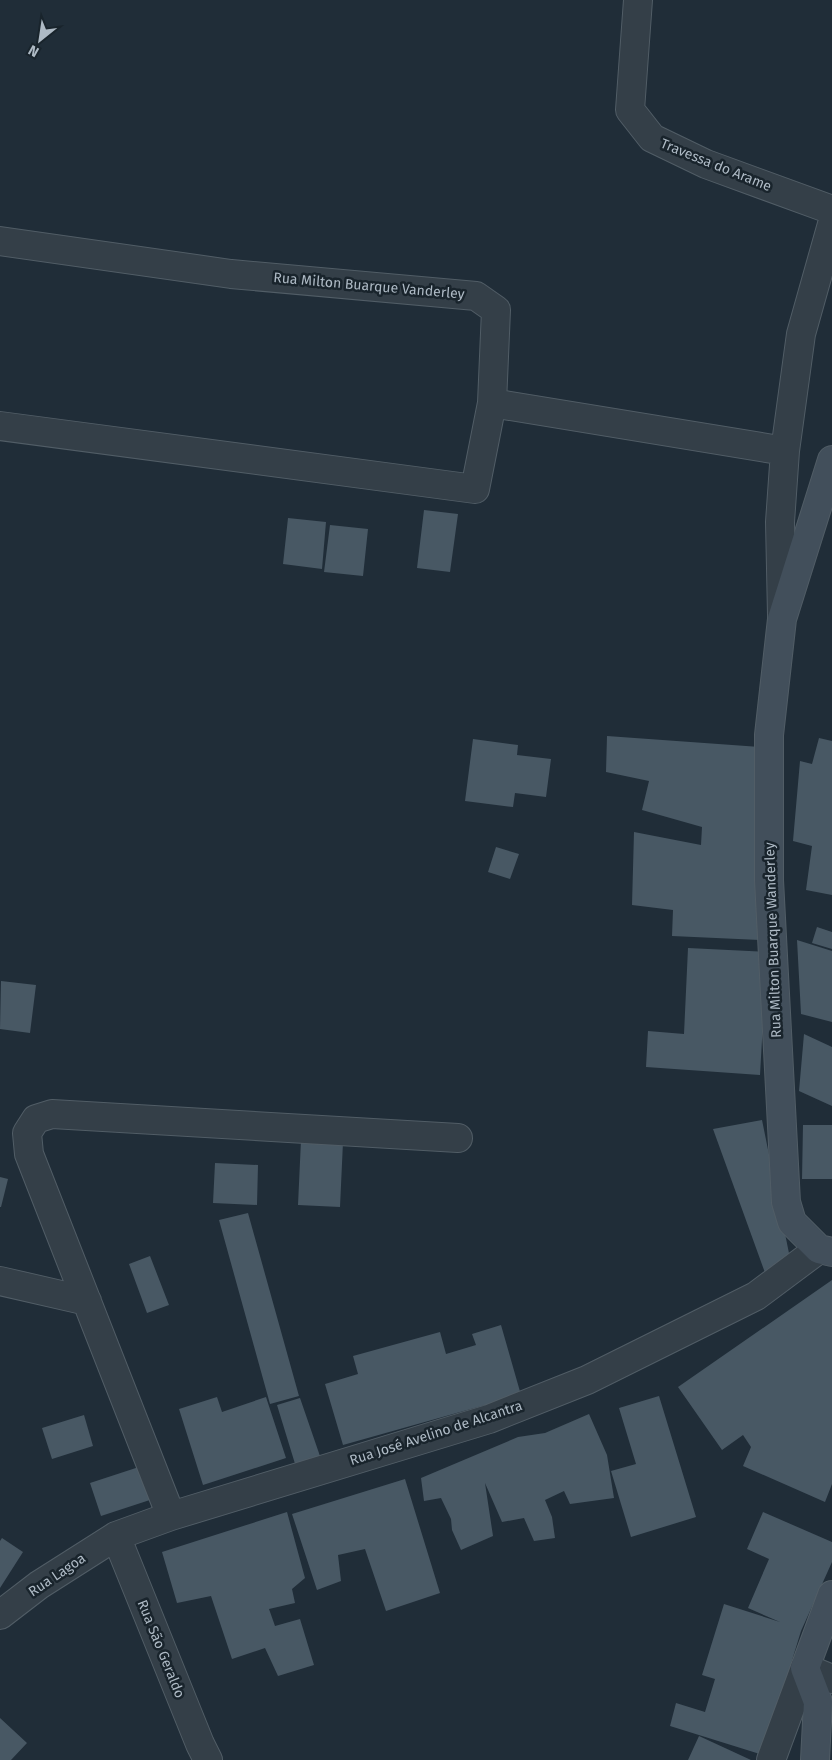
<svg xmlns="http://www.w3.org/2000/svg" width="832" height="1760" font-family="'Fira Sans',sans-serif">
<rect width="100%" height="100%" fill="#202d38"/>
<path fill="#485864" d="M424 510 458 514 450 572 417 568Z
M288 518 326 522 322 569 283 564Z
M330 525 368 529 363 576 324 572Z
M607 736 760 747V940L672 936 673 910 632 905 634 832 701 845 702 827 642 810 649 781 606 772Z
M819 738 832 741V895L806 890 812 846 793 841 800 761 812 764Z
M473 739 518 745 517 755 551 759 546 797 515 793 513 807 465 801Z
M496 847 519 854 510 879 488 872Z
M817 927 832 932V949L812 943Z
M797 940 832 951V1022L801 1014Z
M688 948 767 952 760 1075 646 1067 648 1031 684 1034Z
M1 981 36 985 30 1033 0 1029Z
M804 1034 832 1047V1106L799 1091Z
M762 1120 793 1273 768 1281 713 1129Z
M803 1125H832V1179H802Z
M301 1140 343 1142 340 1207 298 1205Z
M215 1163 258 1165 257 1205 213 1203Z
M0 1177 8 1179 1 1207H0Z
M248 1213 299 1396 270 1404 219 1220Z
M150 1256 169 1305 147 1313 129 1264Z
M832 1280V1484L825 1502 743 1466 751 1447 743 1435 722 1450 678 1387Z
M501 1325 521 1395 343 1445 325 1384 358 1374 353 1356 440 1332 446 1354 476 1345 472 1334Z
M659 1396 696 1517 631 1537 611 1471 636 1464 619 1408Z
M217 1397 222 1412 266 1397 286 1458 203 1485 179 1409Z
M300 1398 321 1459 296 1467 277 1405Z
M589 1414 607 1455 614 1498 570 1504 564 1491 545 1500 552 1517 555 1538 534 1541 524 1518 502 1522 485 1483 493 1536 461 1550 452 1530 451 1519 441 1498 424 1501 421 1478 518 1437 545 1433Z
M84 1415 93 1446 52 1459 42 1428Z
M145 1465 156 1498 101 1516 90 1483Z
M405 1479 440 1593 386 1611 365 1549 338 1555 341 1581 317 1590 292 1514Z
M287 1512 305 1578 292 1589 295 1603 269 1609 275 1626 300 1619 314 1665 278 1676 265 1648 232 1659 211 1596 177 1603 162 1552Z
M763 1512 832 1542V1562L801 1631 763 1755 670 1726 676 1703 705 1712 715 1679 702 1675 724 1604 780 1622 748 1608 769 1559 747 1549Z
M2 1538 23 1552 0 1588V1541Z
M0 1718 27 1743 11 1760H0Z
M699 1736 751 1760H688Z"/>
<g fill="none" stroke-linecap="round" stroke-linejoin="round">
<defs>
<path id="street" d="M638 0 630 110 652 138 706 164 832 210
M0 241 231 274 476 296 496 310 492 403 475 489 0 426
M492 403 785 451
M782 615 780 522 785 451 801 334 832 224
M0 1281 87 1301
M171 1516 29 1154 27 1133 36 1119 52 1114 458 1138
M116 1536 200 1744 208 1760
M0 1615 39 1585 116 1536 171 1516 489 1419 587 1380 756 1296 819 1249
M771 1760 805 1668 832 1679"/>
<path id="secondary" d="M832 460 782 619 769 735V880L786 1202 792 1222 819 1249 832 1252
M815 1760 818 1702 805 1668 832 1595"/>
</defs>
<use href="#street" stroke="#515d66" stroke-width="30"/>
<use href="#secondary" stroke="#515d66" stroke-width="30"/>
<use href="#street" stroke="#343f48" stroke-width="28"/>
<use href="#secondary" stroke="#424f5b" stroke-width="28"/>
</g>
<g text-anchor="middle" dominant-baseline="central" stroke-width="5" stroke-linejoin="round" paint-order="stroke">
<g font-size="14" fill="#aebac5" stroke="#19242c">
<text transform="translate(716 165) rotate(22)">Travessa do Arame</text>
<text transform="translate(369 286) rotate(5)">Rua Milton Buarque Vanderley</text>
<text transform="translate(773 940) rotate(-92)">Rua Milton Buarque Wanderley</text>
<text transform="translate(436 1433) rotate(-18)">Rua José Avelino de Alcantra</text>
<text transform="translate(57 1575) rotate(-34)">Rua Lagoa</text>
<text transform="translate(161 1649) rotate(68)">Rua São Geraldo</text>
</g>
</g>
<g transform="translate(40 40) rotate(210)" stroke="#19242c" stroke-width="4" paint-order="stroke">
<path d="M0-4L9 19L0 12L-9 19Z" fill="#aebac5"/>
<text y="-8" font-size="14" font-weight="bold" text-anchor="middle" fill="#aebac5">N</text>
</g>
</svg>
